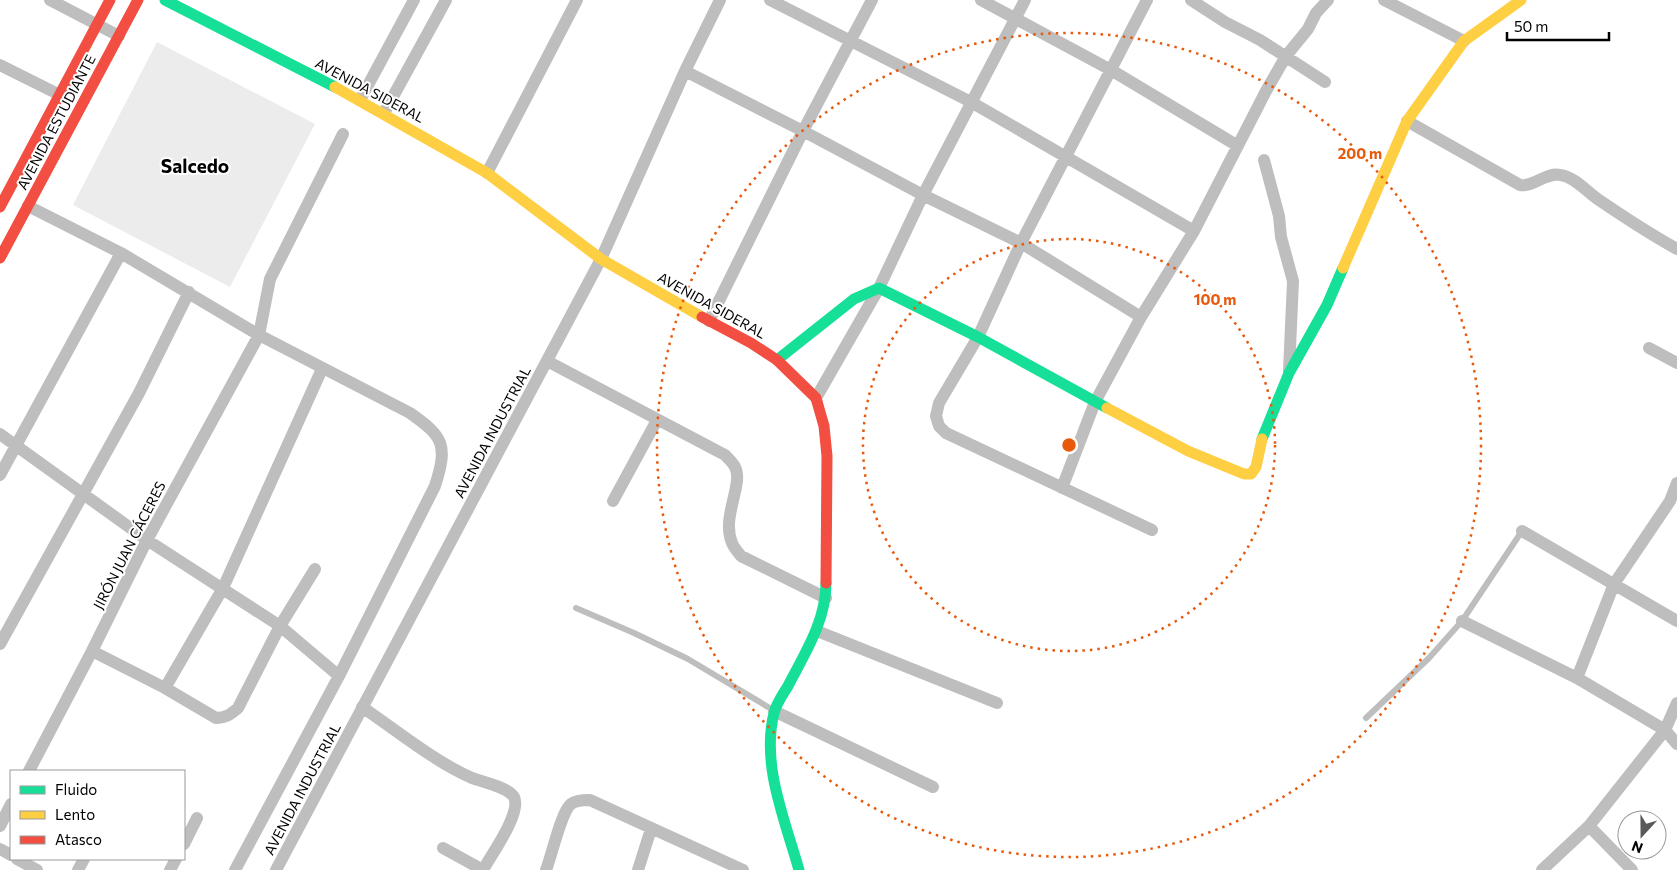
<svg xmlns="http://www.w3.org/2000/svg" width="1677" height="870" font-family="Commissioner,sans-serif">
<rect width="100%" height="100%" fill="#fff"/>
<path fill="#ececec" d="M157 42 315 124 230 287 73 205Z"/>
<g fill="none" stroke-linecap="round" stroke-linejoin="round">
<path stroke="#bebebe" stroke-width="6" d="M576 608 634 633 688 659 773 710
M1366 718 1429 658 1462 621 1522 531"/>
<path stroke="#bebebe" stroke-width="12" d="M50 0 119 36
M770 0 971 102 1194 231
M981 0 1111 70 1238 146
M1147 0 1021 243 978 337 939 403 936 416 939 426 946 433 1152 530
M1191 0 1225 22 1260 40 1325 82
M1384 0 1464 41
M0 65 60 95
M685 71 803 131 923 195 1021 243 1141 317
M360 100 414 0
M384 113 446 0
M1407 121 1520 185C1534 187 1546 172 1560 175 1575 177 1587 192 1599 200 1624 217 1650 234 1677 249
M1264 160 1279 216 1281 237 1293 281 1289 371
M487 173 577 0
M28 206 121 253 259 335 410 413C444 437 448 445 435 486L339 676 235 870
M709 321 803 131 872 0
M1649 348 1677 363
M547 361 725 455C729 459 733 463 735 467 744 484 721 517 732 543 734 548 738 552 741 556L826 598
M816 398 879 288 923 195 1025 0
M0 434 147 540 280 626 339 676
M0 475 121 253
M1062 488 1095 402 1141 317 1194 231 1266 91 1286 56 1308 29 1316 13 1328 0
M613 501 657 420
M1522 531 1677 621
M1462 621 1577 678 1665 730 1677 744
M817 631 997 703
M0 644 139 393 189 292
M92 651 165 688 216 718C226 718 231 714 238 708L280 626 315 569
M1577 678 1614 584 1670 501 1677 483
M165 688 223 588 322 369
M362 707C396 730 435 762 472 778 483 782 508 787 514 797 522 813 491 855 483 870
M774 711 933 787
M29 771 92 651 147 540 259 335 270 279 343 134
M0 826 11 804
M1589 826 1632 870
M184 844 197 818
M443 848 483 870
M0 849 11 855
M17 859 37 870
M78 870 84 859
M170 870 176 859
M276 870 601 259 685 71 720 0
M546 870C552 855 561 812 571 804 576 800 584 800 590 800L743 870
M638 870 651 829
M1542 870 1589 826 1665 730 1677 703"/>
<path stroke="#16e098" stroke-width="11" d="M165 0 335 87
M777 360 854 299 879 288 978 337 1107 408
M1262 439 1289 373 1327 305 1343 268
M799 870C785 820 761 765 774 713 776 704 783 694 788 686 805 653 826 621 826 583"/>
<path stroke="#ffcf43" stroke-width="11" d="M335 87 487 173 601 259 702 317
M1343 268 1407 121 1464 41 1521 0
M1107 408 1188 451 1244 474H1251L1256 467 1262 439"/>
<path stroke="#f24e42" stroke-width="11" d="M0 207 110 0
M0 258 138 0
M702 317 751 343 777 360 816 398 824 426 827 456 826 583"/>
</g>
<g fill="none" stroke="#e8590c" stroke-width="2.5" stroke-dasharray="2.5 5">
<circle cx="1069" cy="445" r="206"/>
<circle cx="1069" cy="445" r="412"/>
</g>
<g text-anchor="middle" dominant-baseline="central" stroke-width="4" stroke-linejoin="round" paint-order="stroke">
<g font-size="14" fill="#000" stroke="#fff">
<text transform="translate(370 90) rotate(28)">AVENIDA SIDERAL</text>
<text transform="translate(56 122) rotate(-62)">AVENIDA ESTUDIANTE</text>
<text transform="translate(712 305) rotate(29)">AVENIDA SIDERAL</text>
<text transform="translate(492 432) rotate(-62)">AVENIDA INDUSTRIAL</text>
<text transform="translate(129 545) rotate(-63)">JIRÓN JUAN CÁCERES</text>
<text transform="translate(302 789) rotate(-62)">AVENIDA INDUSTRIAL</text>
</g>
<g font-size="19" font-weight="bold" fill="#000" stroke="#fff">
<text x="195" y="165">Salcedo</text>
</g>
</g>
<circle cx="1069" cy="445" r="8" fill="#e8590c" stroke="#fff" stroke-width="2.5"/>
<g font-size="15" text-anchor="middle" font-weight="bold" fill="#e8590c" stroke="#fff" stroke-width="4" stroke-linejoin="round" paint-order="stroke">
<text x="1360" y="159">200 m</text>
<text x="1215" y="305">100 m</text>
</g>
<rect x="10" y="770" width="175" height="90" fill="#ffffff" stroke="#999999"/>
<rect x="20" y="786" width="25" height="8" fill="#16e098" stroke="#999999"/>
<text x="55" y="795" font-size="15" fill="#000000">Fluido</text>
<rect x="20" y="811" width="25" height="8" fill="#ffcf43" stroke="#999999"/>
<text x="55" y="820" font-size="15" fill="#000000">Lento</text>
<rect x="20" y="836" width="25" height="8" fill="#f24e42" stroke="#999999"/>
<text x="55" y="845" font-size="15" fill="#000000">Atasco</text>
<g transform="translate(1642 835) rotate(201)"><circle r="24" fill="#ffffff" stroke="#999999"/>
<path d="M0-4L9 19L0 12L-9 19Z" fill="#595959"/>
<text y="-8" font-size="14" font-weight="bold" text-anchor="middle" fill="#000000">N</text>
</g>
<path d="M1507 32v8h102v-8" fill="none" stroke="#000000" stroke-width="2.5"/>
<text x="1514" y="32" font-size="15" fill="#000000" stroke="#ffffff" stroke-width="4" paint-order="stroke">50 m</text>
</svg>
